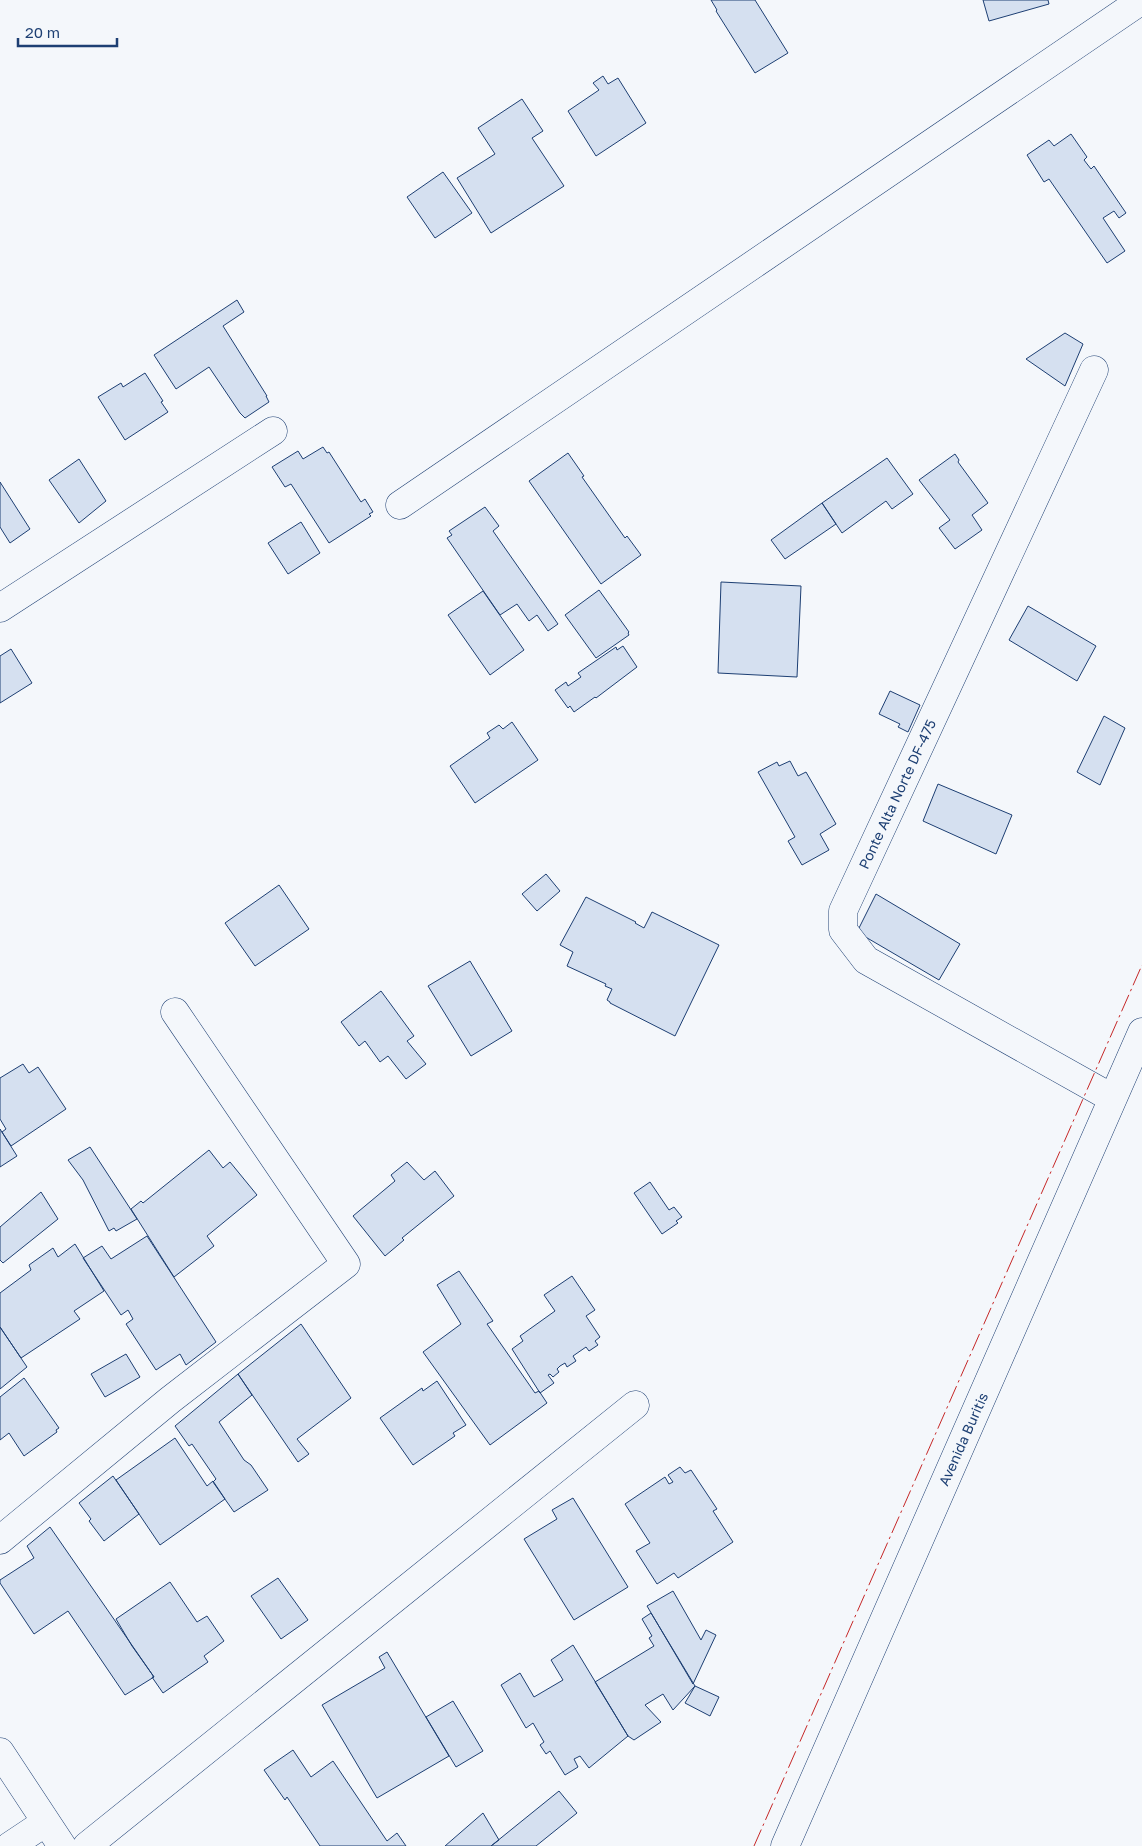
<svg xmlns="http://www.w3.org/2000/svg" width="1142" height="1846" font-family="'Golos Text',sans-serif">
<rect width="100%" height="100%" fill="#f4f7fb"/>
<path fill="#d5e0f0" stroke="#1d3f73" d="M711 0H755L788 53 755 73 716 11 717 10Z
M983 0H1048L1049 4 989 21Z
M603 76 608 84 618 78 646 123 596 156 568 111 599 90 593 83Z
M522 99 543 131 532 138 564 186 491 233 457 178 495 154 478 128Z
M1071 134 1087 157 1084 160 1091 169 1094 166 1126 213 1119 218 1114 211 1103 218 1125 251 1107 263 1049 179 1044 182 1027 155 1049 140 1054 146Z
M443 172 472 213 435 238 407 197Z
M237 300 244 312 223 326 267 396H266L269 402 245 418 240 413 209 367 176 389 154 355Z
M1065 333 1083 344 1065 386 1026 359Z
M145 373 163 401 161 402 168 412 125 440 98 397 121 383 123 387Z
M323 447 327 453 329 452 361 502 365 499 373 512 369 514 371 516 329 543 291 484 285 487 272 467 298 451 303 459Z
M568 453 584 476 582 477 625 538 627 536 641 555 601 584 529 481Z
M955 454 959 460 958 462 988 503 972 515 982 530 955 549 939 528 950 520 919 480Z
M887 458 913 494 892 509 886 501 842 533 822 503Z
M79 459 106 501 79 523 49 480Z
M0 482 30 529 10 543 0 527Z
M822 503 836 524 785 559 771 540Z
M485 507 499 526 493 531 558 624 548 631 537 615 529 621 517 604 500 615 447 538 452 535 449 531Z
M301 522 320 553 288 574 268 543Z
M721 582 801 586 797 677 718 673Z
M599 590 629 632 628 633 629 635 596 658 565 615Z
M483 591 524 650 490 675 448 615Z
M1028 606 1096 646 1077 681 1009 640Z
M623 646 637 667 596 698 595 697 574 712 570 706 568 708 555 690 566 682 568 686 581 677 578 673 616 647 617 650Z
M11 649 32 683 0 703V656Z
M890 691 920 705 908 732 898 727 900 724 879 714Z
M1104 716 1125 728 1100 785 1077 772Z
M512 722 538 760 475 803 450 766 490 738 487 733 499 725 503 729Z
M790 761 798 776 806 772 836 824 820 834 829 850 802 865 788 841 795 837 758 772 777 762 779 766Z
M938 784 1012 815 996 854 923 821Z
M546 874 560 891 537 911 522 894Z
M279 885 309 929 255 966 225 923Z
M876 894 960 944 939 980 857 932Z
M586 897 636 922 635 923 644 928 652 912 719 945 675 1036 610 1003V1002L607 1000 612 989 605 986 606 984 567 966 573 952 560 945Z
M470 961 512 1031 471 1056 428 986Z
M381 991 414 1036 407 1041 426 1064 406 1079 388 1056 380 1062 365 1041 359 1046 341 1022Z
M23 1064 29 1073 38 1067 66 1109 11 1146 2 1132 6 1129 0 1119V1078Z
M0 1129 17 1156 0 1167Z
M90 1147 137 1219 116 1231 114 1228 109 1231 83 1180 68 1160Z
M209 1150 223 1168 230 1162 257 1195 207 1236 214 1246 174 1277 131 1209 141 1201 143 1203Z
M407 1162 424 1180 435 1171 454 1196 402 1238 404 1240 385 1256 353 1216 395 1181 391 1175Z
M650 1182 669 1210 674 1207 682 1217 676 1221 678 1223 662 1234 634 1193Z
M41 1192 58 1219 3 1263 0 1260V1227Z
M147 1236 216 1342 186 1365 180 1354 156 1370 126 1324 133 1319 128 1310 121 1315 83 1258 102 1246 111 1259Z
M75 1244 104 1291 74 1311 80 1319 21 1358 0 1327V1293L31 1270 29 1265 53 1248 58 1257Z
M459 1271 493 1321 487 1324 535 1393 539 1391 547 1403 490 1445 423 1352 461 1324 437 1285Z
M572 1276 595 1310 586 1316 600 1337 595 1341 598 1345 589 1351 586 1347 573 1356 576 1361 567 1367 565 1363 560 1366 557 1369 559 1372 553 1377 550 1374 548 1375 554 1383 540 1393 512 1349 523 1341 520 1336 555 1311 544 1295Z
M301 1324 351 1398 297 1439 309 1454 298 1462 238 1374Z
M0 1327 27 1367 0 1389Z
M126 1354 140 1377 105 1397 91 1374Z
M238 1374 252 1395 219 1422 244 1460 251 1465 268 1490 234 1512 213 1482 216 1479 192 1444 189 1446 175 1426Z
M24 1378 59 1428 56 1430 57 1432 24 1456 9 1433 0 1440V1397Z
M437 1381 466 1425 453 1433 455 1436 413 1465 380 1418 422 1388 423 1391Z
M175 1438 207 1486 213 1481 225 1499 160 1545 116 1480Z
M680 1467 685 1473 691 1470 717 1509 713 1511 733 1542 678 1578 674 1573 657 1584 636 1551 650 1543 625 1504 665 1477 669 1484 673 1482 668 1475Z
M113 1476 139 1514 104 1541 89 1521 91 1519 79 1503Z
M573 1498 628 1587 574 1620 524 1539 557 1519 552 1510Z
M50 1527 154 1677 125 1695 68 1611 34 1634 0 1583V1580L34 1558 27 1546Z
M278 1578 308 1620 281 1639 251 1596Z
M170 1582 197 1622 207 1616 224 1641 204 1656 208 1662 163 1693 154 1680 152 1677H154L132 1646 116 1619Z
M673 1591 701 1640 706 1630 716 1635 693 1684 647 1606Z
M651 1613 695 1686 673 1710 663 1694 645 1705 661 1722 634 1740 628 1736 595 1682 654 1646 649 1638 652 1636 642 1619Z
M573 1645 628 1736 589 1768 580 1756 574 1759 578 1767 565 1775 550 1751 546 1754 540 1745 544 1742 533 1723 526 1728 501 1685 520 1673 534 1697 563 1680 551 1660Z
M387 1652 449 1756 377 1798 322 1705 385 1668 379 1657Z
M695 1686 719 1697 710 1716 685 1703Z
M453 1701 483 1751 456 1767 426 1717Z
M293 1750 311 1777 333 1761 387 1841 397 1833 406 1846H320L287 1797 285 1800 264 1770Z
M559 1791 577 1813 536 1846H491Z
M483 1813 499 1840 491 1846H445Z"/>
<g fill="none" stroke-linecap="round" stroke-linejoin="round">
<defs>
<path id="minor" d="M1094 370 843 911V930L866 960 1112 1098
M400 505 1142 0
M0 608 273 431
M0 1540 170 1400 346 1264 175 1012
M0 1752 62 1846
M10 1846 46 1822
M87 1846 635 1405"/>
<path id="tertiary" d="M785 1846 1142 1032"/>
</defs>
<use href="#minor" stroke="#1d3f73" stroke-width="29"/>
<use href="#tertiary" stroke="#1d3f73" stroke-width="29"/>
<use href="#minor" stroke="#f4f7fb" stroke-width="28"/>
<use href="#tertiary" stroke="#f4f7fb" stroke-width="28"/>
<path stroke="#c62828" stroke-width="1" stroke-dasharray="18 4 2.5 4" stroke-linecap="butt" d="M754 1846 1142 965"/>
</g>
<g text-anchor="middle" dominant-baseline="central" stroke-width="4" stroke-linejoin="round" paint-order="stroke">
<g font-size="14" fill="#1d3f73" stroke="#f4f7fb">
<text transform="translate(897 794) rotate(-65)">Ponte Alta Norte DF-475</text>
<text transform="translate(963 1439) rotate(-66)">Avenida Buritis</text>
</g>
</g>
<path d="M18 38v8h99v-8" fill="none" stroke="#1d3f73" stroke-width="2.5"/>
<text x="25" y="38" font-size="15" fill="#1d3f73" stroke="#f4f7fb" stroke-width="4" paint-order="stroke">20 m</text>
</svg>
